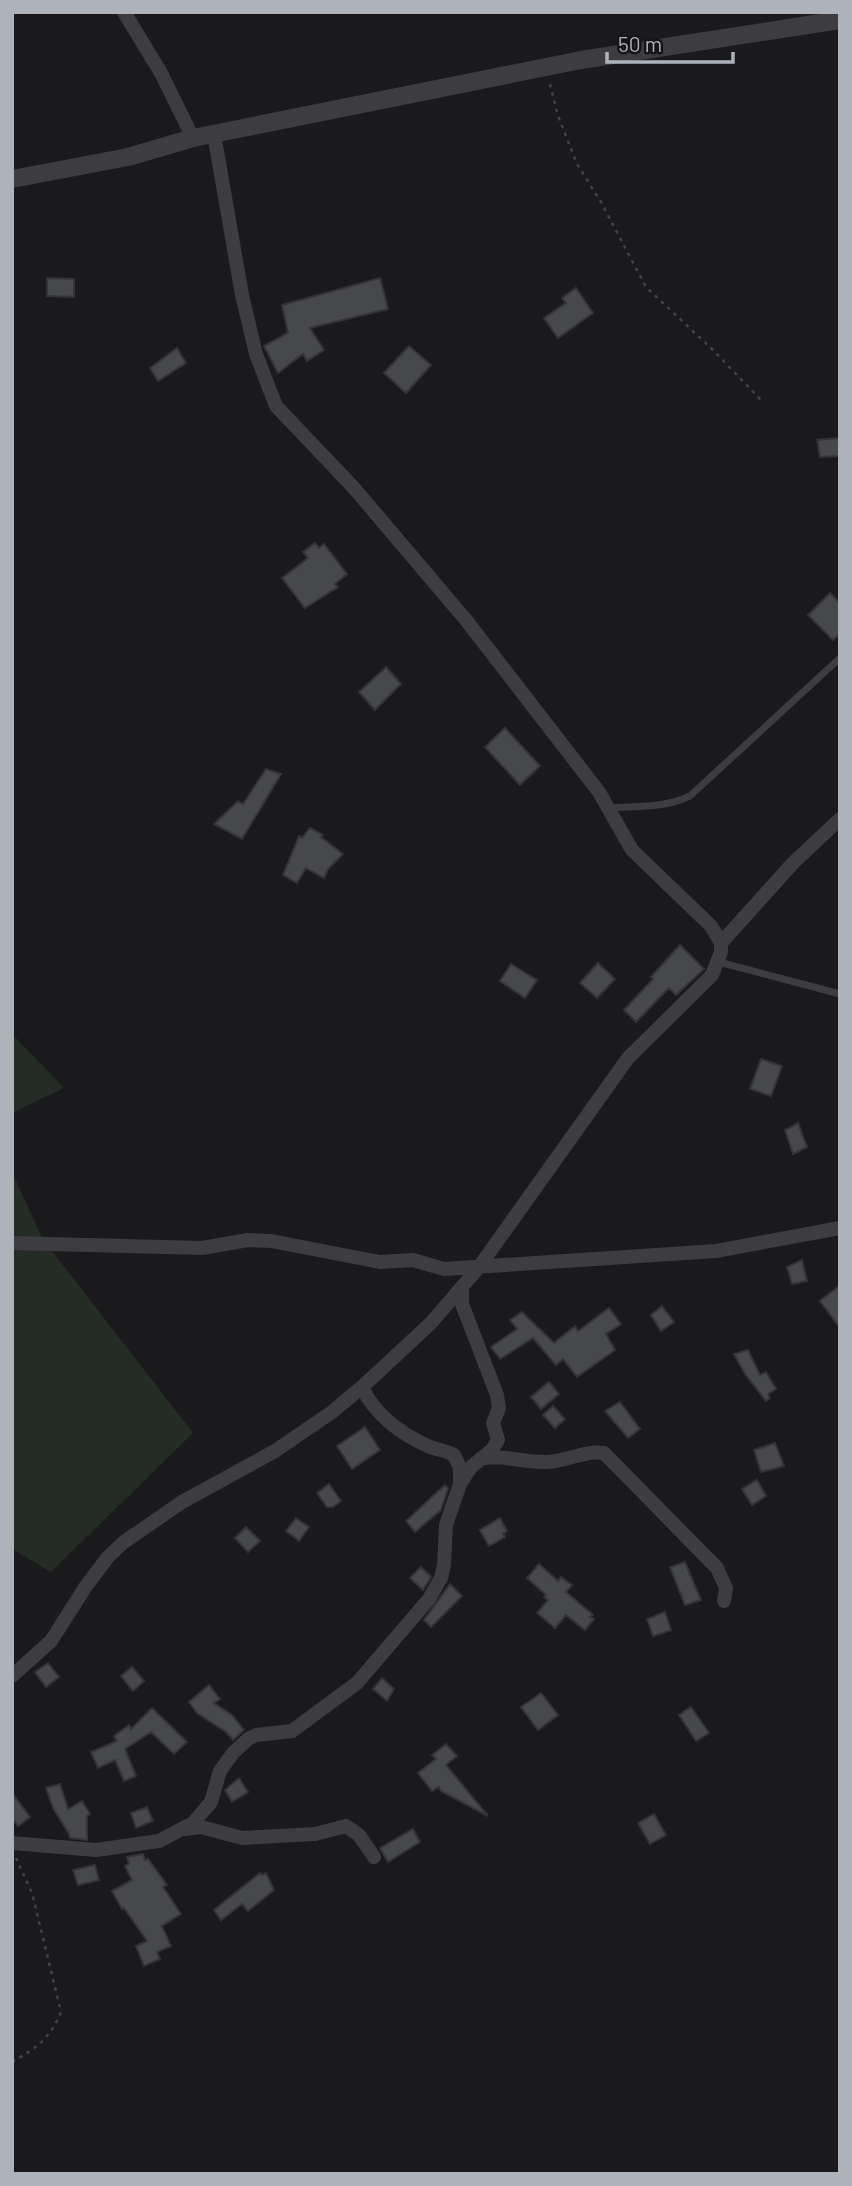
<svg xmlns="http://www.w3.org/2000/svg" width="852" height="2186" font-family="Barlow,sans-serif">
<rect width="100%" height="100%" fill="#1a1a1c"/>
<path fill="#242c25" d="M12 1034 64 1088 12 1113Z
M12 1172 42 1238 193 1433 51 1572 12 1549Z"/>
<path fill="#47484c" stroke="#343438" stroke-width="2" d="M47 278 74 279V297L47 296Z
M380 278 388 309 310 328 324 350 307 361 303 354 278 373 264 346 288 333 282 305Z
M576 288 593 313 558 338 544 318 566 303 562 298Z
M409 346 431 365 406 393 384 373Z
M177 348 186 363 158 381 150 368Z
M840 438V456L820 457 817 440Z
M315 543 319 548 324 544 347 574 335 584 338 587 305 608 282 578 308 558 303 552Z
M830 593 840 603V634L833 640 808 615Z
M386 667 401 684 375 710 359 692Z
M505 728 540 766 520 785 485 747Z
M266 769 281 774 242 839 214 824 238 801 243 804Z
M310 828 323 835 321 837 343 854 328 869 324 878 306 868 297 883 283 875 299 836 302 838Z
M680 945 704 969 676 995 669 988 636 1022 624 1010 653 979 651 977Z
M598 963 615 979 597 998 580 983Z
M511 964 537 980 525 998 500 981Z
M761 1059 782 1066 771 1096 750 1089Z
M798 1123 807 1147 793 1154 785 1130Z
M802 1260 807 1281 792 1284 787 1267Z
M840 1285V1328L820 1301Z
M662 1306 674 1322 661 1331 651 1315Z
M609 1308 621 1324 606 1334 615 1350 577 1377 563 1359 556 1365 533 1338 500 1359 491 1347 517 1329 510 1320 522 1312 554 1343 575 1326 578 1331Z
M748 1350 760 1375 766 1372 776 1389 768 1394 770 1398 766 1401 745 1374 734 1354Z
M549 1382 559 1394 541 1409 531 1397Z
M620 1402 640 1429 628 1438 605 1411Z
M553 1406 565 1419 555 1428 543 1415Z
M365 1427 380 1450 352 1469 337 1446Z
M775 1443 784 1466 761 1472 754 1450Z
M757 1480 766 1496 752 1505 742 1489Z
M329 1484 341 1501 333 1507H327L317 1493Z
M445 1485 448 1488 441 1510 415 1532 406 1521Z
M296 1518 309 1527 299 1541 286 1531Z
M500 1518 507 1531 503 1534 505 1537 489 1546 480 1530Z
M246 1527 260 1541 248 1552 235 1538Z
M685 1562 701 1600 685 1605 670 1567Z
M539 1564 558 1581 561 1577 572 1585 566 1592 593 1615 590 1617 594 1619 585 1630 566 1615 555 1628 537 1613 548 1600 544 1597 546 1595 527 1578Z
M421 1567 431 1577 423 1590 410 1578Z
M450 1584 462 1596 431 1627 424 1620Z
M665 1612 671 1630 653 1636 647 1619Z
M48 1663 59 1677 46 1687 35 1672Z
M132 1667 144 1681 133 1691 121 1676Z
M382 1678 394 1689 387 1701 373 1689Z
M209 1685 220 1699 214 1703 232 1715 244 1730 233 1740 226 1732 197 1713 189 1702Z
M541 1693 558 1715 538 1730 521 1707Z
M691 1707 709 1733 696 1741 679 1715Z
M152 1708 187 1742 174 1754 151 1732 125 1749 136 1776 124 1781 115 1760 98 1768 91 1752 117 1741 114 1736 129 1725 131 1729Z
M446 1744 457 1756 446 1765 488 1816 441 1791 439 1787 432 1791 418 1773 436 1759 432 1755Z
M239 1778 248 1792 232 1802 225 1790Z
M60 1784 68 1809 82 1801 90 1814 87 1816V1840L70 1838 69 1834 53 1808 46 1788Z
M12 1793 30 1817 18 1826 12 1818Z
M147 1807 153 1821 136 1828 131 1813Z
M654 1814 666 1835 650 1844 638 1823Z
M413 1829 420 1842 388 1862 380 1848Z
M143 1854 145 1860 148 1859 167 1885 163 1887 181 1914 162 1926 171 1946 157 1952 160 1959 144 1966 136 1946 147 1941 124 1908 122 1909 112 1891 132 1880 125 1866 129 1864 127 1857Z
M95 1865 99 1880 78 1885 73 1870Z
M260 1873 262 1875 266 1873 274 1890 248 1911 242 1904 221 1920 214 1910Z"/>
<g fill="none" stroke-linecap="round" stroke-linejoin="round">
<path stroke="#424348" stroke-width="2.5" stroke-dasharray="3.5 5" stroke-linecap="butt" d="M550 84 558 116 577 164 601 202 646 287 712 349 761 400
M12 2062C36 2048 50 2039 61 2012L32 1893 16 1858"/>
<path stroke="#3c3c41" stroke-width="7" d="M610 808C637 806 665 808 690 796L840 658
M719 962 840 994"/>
<path stroke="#3c3c41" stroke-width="14" d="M124 12 161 73 193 138
M721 943 793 863 840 819
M12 1243 202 1248 248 1240 271 1241 380 1262 413 1260 444 1269 716 1251 840 1228
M362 1387C374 1414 401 1434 428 1446 437 1450 446 1450 454 1455L460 1468V1483
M480 1459C500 1454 526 1463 548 1462 566 1461 587 1450 604 1453L717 1568 726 1588 724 1601
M12 1676 51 1641 86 1586 108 1557 124 1542 182 1502 275 1451 332 1412 362 1387 431 1323 479 1267 628 1058 712 975 721 952V943L711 926 632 850 599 792 466 620 354 488 276 406 256 354 242 295 214 134
M185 1829 201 1827 242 1838 315 1834 346 1826 359 1835 374 1857
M12 1843 96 1850 159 1841 193 1823 211 1802 220 1771 233 1753 248 1739 256 1735 292 1731 357 1683 429 1599 441 1578 444 1565 446 1525 460 1484 471 1467 492 1450 498 1440 493 1423 499 1408 497 1395 462 1304V1288"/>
<path stroke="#3c3c41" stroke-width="18" d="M12 179 128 157 193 138 581 60 840 20"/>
</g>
<rect width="852" height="2186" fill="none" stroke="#aeb2ba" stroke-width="28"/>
<path d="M607 52v10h126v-10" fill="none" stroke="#aeb2ba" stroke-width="3.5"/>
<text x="618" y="52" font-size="21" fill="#aeb2ba" stroke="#151517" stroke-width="5" paint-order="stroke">50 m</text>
</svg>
